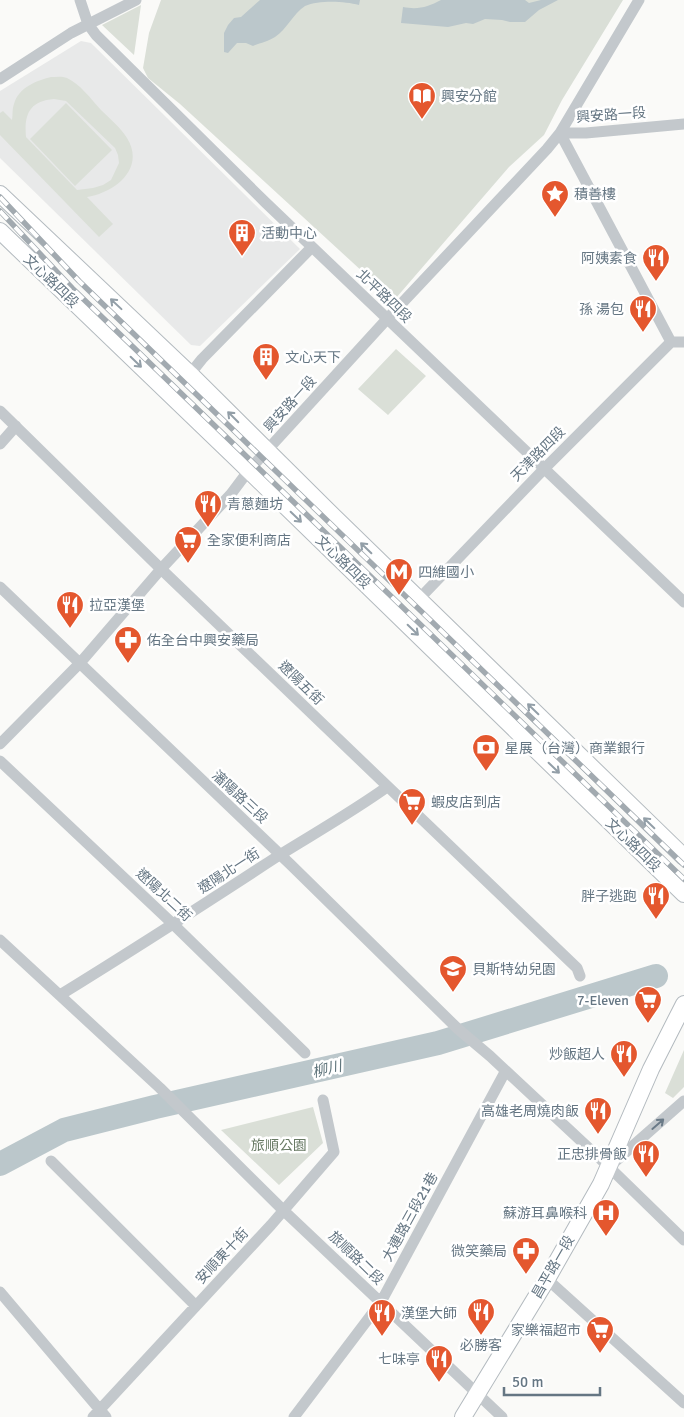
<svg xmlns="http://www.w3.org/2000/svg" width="684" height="1417" font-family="Signika,'Noto Sans TC',sans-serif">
<rect width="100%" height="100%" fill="#fafaf8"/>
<path fill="#e8e9e9" d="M81 41 91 43 300 249 200 346 191 345 0 158V91Z"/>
<path fill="#dadfd7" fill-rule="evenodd" d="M161 0H623L562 100 544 135 509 167 396 298 364 273 180 104 148 78 143 68 149 33Z
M141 5 134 55 102 25Z
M51 77C56 77 62 76 67 78 80 84 91 99 101 110 109 118 121 128 127 138 146 169 114 193 87 197L113 224 99 237 0 135V113L3 111 12 120C13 115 12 109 14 104 19 87 36 81 51 77ZM54 99 66 101 115 148 118 155 119 163 111 180 103 185 93 188 77 190 26 137C24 115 29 101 54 99Z
M66 103 112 150 75 186 30 139Z
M396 349 426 376 388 415 358 389Z
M684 1050V1087L673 1098 665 1093Z
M313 1107 323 1143 279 1185 221 1130Z"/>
<path fill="#bbc7cb" d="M260 0H360L359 5C344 1 319 0 305 6 293 14 287 29 275 37 269 41 260 43 253 46L246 43H237L228 53 224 52V33L228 25 234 18 241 17Z
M441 0H525L529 3 541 0H558L539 10 525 22H510L502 20 485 19 473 24 466 23 448 27 401 23 403 7C418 10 428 7 441 0Z"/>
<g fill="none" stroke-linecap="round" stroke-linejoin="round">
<path stroke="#bbc7cb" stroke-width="24" d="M0 1164 64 1130 155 1107 438 1043 656 976"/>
<defs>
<path id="secondary" d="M0 194 190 374 326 509 684 857
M0 231 237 459 684 894
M463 1417 547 1279 601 1184 651 1069 684 1004"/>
</defs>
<use href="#secondary" stroke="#b3babf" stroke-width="18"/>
<path stroke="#c3c8cc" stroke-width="11" d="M80 0 88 24 96 35 265 202 684 602
M639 0 560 133 671 342
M0 79 71 33 136 0
M190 374 202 359 312 247
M0 411 161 569 577 968 580 976
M0 444 16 426
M0 587 290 864 458 1029 490 1056 609 1167 684 1240
M419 599 544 469 671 342H684
M0 744 80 663 161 569 231 494 249 470 387 319 547 149 560 133H586L684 124
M0 761 174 925 305 1053
M0 940 160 1088 283 1210 502 1417
M60 995C133 950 206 903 278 856 315 833 352 812 387 787
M51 1161 196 1306
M610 1166 684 1101
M547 1279 684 1403
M0 1292 106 1417
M93 1417 271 1225 334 1152 323 1100
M294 1417 381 1302 505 1072"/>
<use href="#secondary" stroke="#fff" stroke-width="16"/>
<defs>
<path id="rail" d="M0 197 79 281 684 865
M0 211 72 288 684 879"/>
</defs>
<use href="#rail" stroke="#a2aab0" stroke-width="5.5"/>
<use href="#rail" stroke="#fff" stroke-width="4" stroke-dasharray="11" stroke-linecap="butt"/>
</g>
<defs><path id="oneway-shaft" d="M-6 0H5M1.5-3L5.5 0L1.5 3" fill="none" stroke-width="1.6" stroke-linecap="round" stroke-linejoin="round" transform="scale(1.25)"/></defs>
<g stroke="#939fa8">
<use href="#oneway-shaft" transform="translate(116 304) rotate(-137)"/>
<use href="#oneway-shaft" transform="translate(136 362) rotate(44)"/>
<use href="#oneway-shaft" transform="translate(233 417) rotate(-135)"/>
<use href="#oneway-shaft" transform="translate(296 517) rotate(44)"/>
<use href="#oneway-shaft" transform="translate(366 548) rotate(-136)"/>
<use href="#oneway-shaft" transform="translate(413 630) rotate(44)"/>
<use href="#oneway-shaft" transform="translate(533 709) rotate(-136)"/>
<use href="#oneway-shaft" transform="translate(554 768) rotate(44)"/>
<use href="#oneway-shaft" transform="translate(649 823) rotate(-136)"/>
</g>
<use stroke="#6a7a87" href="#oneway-shaft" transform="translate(658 1124) rotate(-41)"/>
<defs>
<symbol id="library-pin" viewBox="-11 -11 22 30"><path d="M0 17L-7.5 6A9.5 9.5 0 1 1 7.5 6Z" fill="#e4572e" stroke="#fff"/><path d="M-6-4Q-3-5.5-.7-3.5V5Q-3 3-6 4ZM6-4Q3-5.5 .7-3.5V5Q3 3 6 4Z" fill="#fff"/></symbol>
<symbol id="sight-pin" viewBox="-11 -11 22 30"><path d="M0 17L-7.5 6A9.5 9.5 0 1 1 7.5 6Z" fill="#e4572e" stroke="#fff"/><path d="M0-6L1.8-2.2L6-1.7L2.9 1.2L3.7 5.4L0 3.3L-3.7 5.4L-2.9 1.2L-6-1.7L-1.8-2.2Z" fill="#fff"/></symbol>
<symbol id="building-pin" viewBox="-11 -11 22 30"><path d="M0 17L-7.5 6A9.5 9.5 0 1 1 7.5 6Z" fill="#e4572e" stroke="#fff"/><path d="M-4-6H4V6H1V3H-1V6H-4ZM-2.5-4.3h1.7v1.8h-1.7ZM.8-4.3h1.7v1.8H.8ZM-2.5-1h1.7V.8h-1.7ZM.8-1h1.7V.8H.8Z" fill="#fff"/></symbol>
<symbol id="restaurant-pin" viewBox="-11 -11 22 30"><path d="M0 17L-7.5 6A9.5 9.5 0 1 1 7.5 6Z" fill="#e4572e" stroke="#fff"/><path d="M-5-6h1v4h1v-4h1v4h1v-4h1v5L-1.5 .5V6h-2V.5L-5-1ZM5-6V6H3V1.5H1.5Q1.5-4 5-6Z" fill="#fff"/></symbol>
<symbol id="supermarket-pin" viewBox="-11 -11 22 30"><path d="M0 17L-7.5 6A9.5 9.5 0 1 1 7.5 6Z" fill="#e4572e" stroke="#fff"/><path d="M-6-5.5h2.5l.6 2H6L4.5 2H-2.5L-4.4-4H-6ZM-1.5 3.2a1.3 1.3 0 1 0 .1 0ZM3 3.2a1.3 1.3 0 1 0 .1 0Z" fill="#fff"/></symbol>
<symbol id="metro-pin" viewBox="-11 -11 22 30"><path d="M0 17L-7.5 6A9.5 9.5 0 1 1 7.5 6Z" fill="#e4572e" stroke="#fff"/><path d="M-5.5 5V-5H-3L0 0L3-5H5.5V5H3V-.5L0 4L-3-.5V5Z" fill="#fff"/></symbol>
<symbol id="pharmacy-pin" viewBox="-11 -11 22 30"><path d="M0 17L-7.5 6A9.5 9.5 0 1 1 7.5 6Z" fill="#e4572e" stroke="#fff"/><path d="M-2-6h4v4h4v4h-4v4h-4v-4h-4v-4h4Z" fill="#fff"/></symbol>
<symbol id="bank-pin" viewBox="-11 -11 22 30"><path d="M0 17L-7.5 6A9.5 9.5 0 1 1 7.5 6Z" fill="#e4572e" stroke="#fff"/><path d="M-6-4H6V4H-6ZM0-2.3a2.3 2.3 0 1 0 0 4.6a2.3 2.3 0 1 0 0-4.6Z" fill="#fff"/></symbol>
<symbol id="school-pin" viewBox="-11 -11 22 30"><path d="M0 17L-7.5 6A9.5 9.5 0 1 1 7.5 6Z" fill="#e4572e" stroke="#fff"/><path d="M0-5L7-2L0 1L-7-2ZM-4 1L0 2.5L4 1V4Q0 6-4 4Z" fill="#fff"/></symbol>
<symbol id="hospital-pin" viewBox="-11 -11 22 30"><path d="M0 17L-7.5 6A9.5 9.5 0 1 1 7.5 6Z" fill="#e4572e" stroke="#fff"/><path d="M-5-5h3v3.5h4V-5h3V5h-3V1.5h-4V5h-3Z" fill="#fff"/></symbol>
</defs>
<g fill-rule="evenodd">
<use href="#library-pin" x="406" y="80" width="32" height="43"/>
<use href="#sight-pin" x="539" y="178" width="32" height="43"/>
<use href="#building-pin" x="226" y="217" width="32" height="43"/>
<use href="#restaurant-pin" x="640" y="242" width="32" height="43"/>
<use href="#restaurant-pin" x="627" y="293" width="32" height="43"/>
<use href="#building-pin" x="250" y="341" width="32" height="43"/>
<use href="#restaurant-pin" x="192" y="488" width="32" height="43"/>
<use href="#supermarket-pin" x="172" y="524" width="32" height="43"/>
<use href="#metro-pin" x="383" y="556" width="32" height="43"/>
<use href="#restaurant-pin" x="54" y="589" width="32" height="43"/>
<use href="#pharmacy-pin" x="112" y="624" width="32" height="43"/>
<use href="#bank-pin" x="470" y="732" width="32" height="43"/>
<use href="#supermarket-pin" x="396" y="786" width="32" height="43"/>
<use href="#restaurant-pin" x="640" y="880" width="32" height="43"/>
<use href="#school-pin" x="437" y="953" width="32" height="43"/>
<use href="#supermarket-pin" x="632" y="984" width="32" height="43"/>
<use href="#restaurant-pin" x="608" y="1038" width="32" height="43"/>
<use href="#restaurant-pin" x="582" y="1095" width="32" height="43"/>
<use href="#restaurant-pin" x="630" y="1138" width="32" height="43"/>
<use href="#hospital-pin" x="590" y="1197" width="32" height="43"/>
<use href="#pharmacy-pin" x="510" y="1235" width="32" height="43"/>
<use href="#restaurant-pin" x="465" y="1296" width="32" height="43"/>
<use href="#restaurant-pin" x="366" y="1297" width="32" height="43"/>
<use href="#supermarket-pin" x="584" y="1314" width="32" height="43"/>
<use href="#restaurant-pin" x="423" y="1343" width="32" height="43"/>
</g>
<g text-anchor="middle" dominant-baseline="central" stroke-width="5" stroke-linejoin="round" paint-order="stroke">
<g font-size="14" fill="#657683" stroke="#fff" text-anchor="start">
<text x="441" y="96">興安分館</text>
<text x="574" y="194">積善樓</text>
<text x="261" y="233">活動中心</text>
<text x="637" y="258" text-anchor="end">阿姨素食</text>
<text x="624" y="309" text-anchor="end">孫 湯包</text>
<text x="285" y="357">文心天下</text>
<text x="227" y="504">青蔥麵坊</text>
<text x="207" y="540">全家便利商店</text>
<text x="418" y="572">四維國小</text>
<text x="89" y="605">拉亞漢堡</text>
<text x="147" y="640">佑全台中興安藥局</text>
<text x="505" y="748">星展（台灣）商業銀行</text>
<text x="431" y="802">蝦皮店到店</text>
<text x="637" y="896" text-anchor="end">胖子逃跑</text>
<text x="472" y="969">貝斯特幼兒園</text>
<text x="629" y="1000" text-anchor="end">7-Eleven</text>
<text x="605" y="1054" text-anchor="end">炒飯超人</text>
<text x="579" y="1111" text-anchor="end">高雄老周燒肉飯</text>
<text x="627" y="1154" text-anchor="end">正忠排骨飯</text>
<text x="587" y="1213" text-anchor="end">蘇游耳鼻喉科</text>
<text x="507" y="1251" text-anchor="end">微笑藥局</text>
<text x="401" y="1313">漢堡大師</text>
<text x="581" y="1330" text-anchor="end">家樂福超市</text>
<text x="481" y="1345" text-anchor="middle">必勝客</text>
<text x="420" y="1359" text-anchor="end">七味亭</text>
</g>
<g font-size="14" fill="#657683" stroke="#fff">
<text transform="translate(611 115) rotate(-4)">興安路一段</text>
<text transform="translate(51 281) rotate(44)">文心路四段</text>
<text transform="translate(384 296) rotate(44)">北平路四段</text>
<text transform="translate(290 404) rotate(-48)">興安路一段</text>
<text transform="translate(538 454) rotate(-45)">天津路四段</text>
<text transform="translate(343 562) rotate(44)">文心路四段</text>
<text transform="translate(301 683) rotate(44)">遼陽五街</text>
<text transform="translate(240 797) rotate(43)">瀋陽路三段</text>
<text transform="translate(633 845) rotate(44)">文心路四段</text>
<text transform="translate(229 871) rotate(-33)">遼陽北一街</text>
<text transform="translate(164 895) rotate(43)">遼陽北二街</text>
<text transform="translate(410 1217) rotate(-61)">大連路三段21巷</text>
<text transform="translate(222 1256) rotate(-47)">安順東十街</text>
<text transform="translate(356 1258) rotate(44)">旅順路二段</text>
<text transform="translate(553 1267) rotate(-60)">昌平路一段</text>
</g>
<g font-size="14" fill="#687a64" stroke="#fff">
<text x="279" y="1145">旅順公園</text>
</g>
<g font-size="15" font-style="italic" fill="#60757c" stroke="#fff">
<text transform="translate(327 1069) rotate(-13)">柳川</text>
</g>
</g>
<path d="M504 1387v8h96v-8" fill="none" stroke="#657683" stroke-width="2.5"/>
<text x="512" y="1387" font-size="15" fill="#657683" stroke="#ffffff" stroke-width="4" paint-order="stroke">50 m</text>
</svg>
